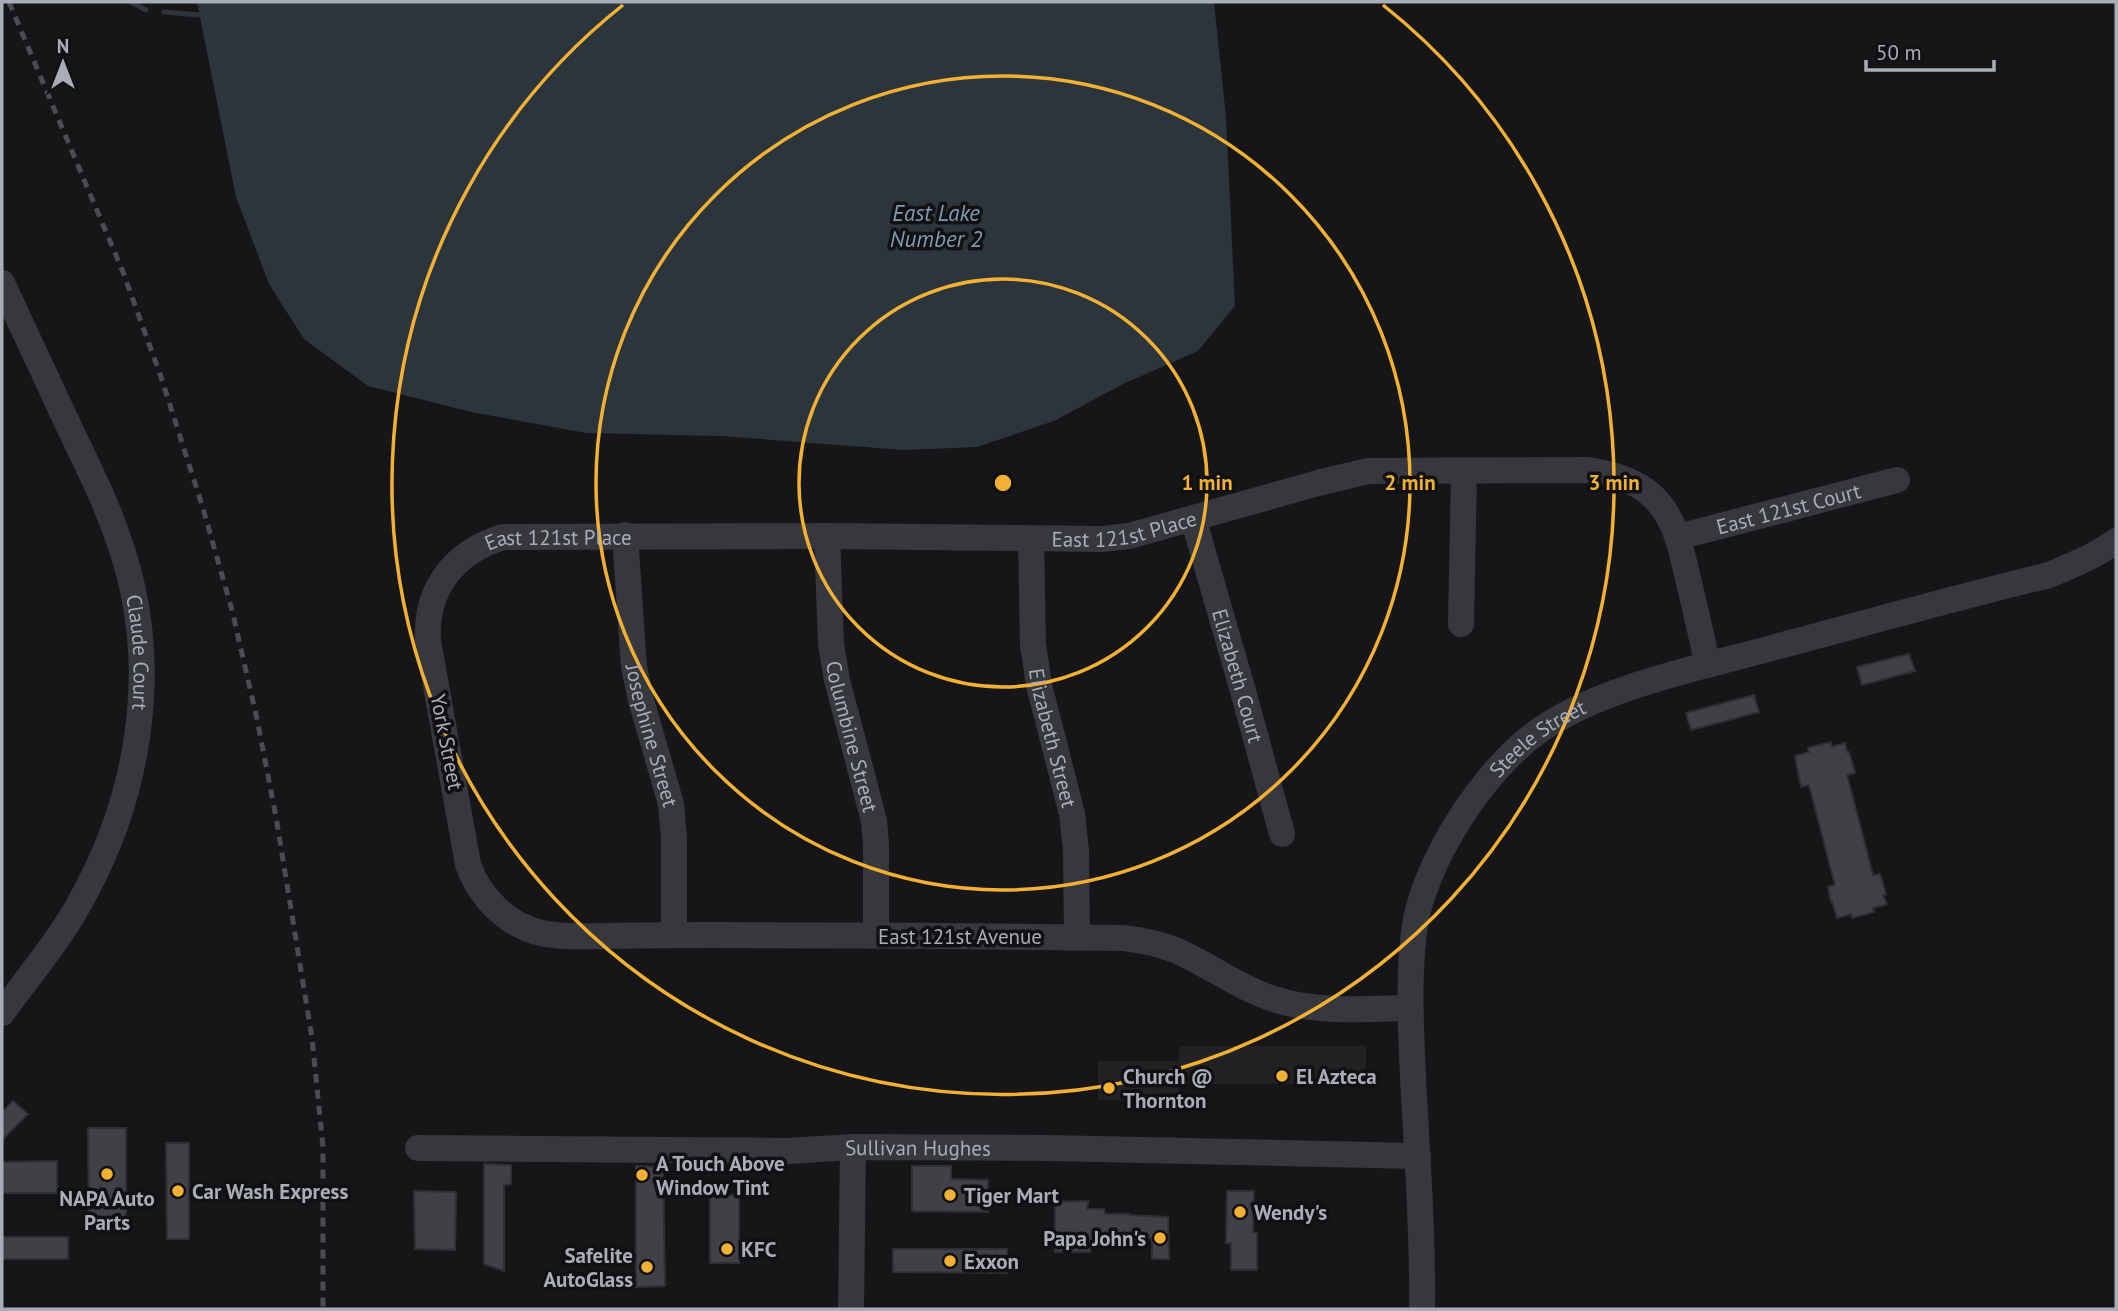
<svg xmlns="http://www.w3.org/2000/svg" width="2118" height="1311" font-family="'PT Sans',sans-serif">
<rect width="100%" height="100%" fill="#161618"/>
<path fill="#222225" d="M1179 1046H1366V1084H1180L1179 1100H1098V1061H1179Z"/>
<path fill="#2c353c" d="M197 2H1214L1226 117 1235 306 1198 351 1123 384 1054 421 977 447 904 450 721 436 586 433 471 412 368 386 304 339 269 284 236 197Z"/>
<g fill="none" stroke-linecap="round" stroke-linejoin="round">
<path stroke="#2c353c" stroke-width="5" d="M131 2 146 10
M164 12 199 15"/>
</g>
<path fill="#404145" stroke="#303034" stroke-width="2" d="M1909 654 1915 671 1862 685 1857 667Z
M1754 695 1759 712 1691 730 1686 713Z
M1831 742 1832 747 1845 743 1847 752H1849L1855 773 1847 775 1873 875 1880 874 1886 894 1883 895 1887 904 1873 908 1874 912 1852 918 1851 914 1837 918 1832 901 1831 902 1828 887 1835 885 1809 785 1801 787 1795 756 1809 752 1808 748Z
M13 1101 28 1114 2 1140V1112Z
M88 1128H126V1221L89 1220Z
M166 1143H189V1239H167Z
M57 1161V1193H2V1162Z
M484 1164 511 1165V1184L504 1185V1271L484 1264Z
M636 1166 663 1167 665 1286 636 1287Z
M912 1166H951V1179L988 1180V1212L912 1211Z
M414 1191 456 1192 455 1250 415 1249Z
M1227 1191H1254L1253 1232 1257 1233V1270H1231V1243H1226Z
M710 1195H739V1263H710Z
M1088 1201 1087 1209H1104L1105 1214H1129V1215L1168 1217 1169 1259H1152V1238H1107L1106 1245H1090V1252H1055V1202Z
M2 1237H68V1259H2Z
M893 1249H1007V1273L893 1272Z"/>
<g fill="none" stroke-linecap="round" stroke-linejoin="round">
<g stroke="#37383d" stroke-width="26">
<path id="s1" d="M2 283C25 332 48 382 71 431 92 474 113 517 126 563 158 672 139 792 86 891 64 935 31 973 2 1013"/>
<path id="s2" d="M1193 518 1243 691 1282 834"/>
<path id="s3" d="M625 535 634 667 641 700 671 804 674 838V935"/>
<path id="s4" d="M827 536 831 644 837 680 874 821 876 844V935"/>
<path id="s5" d="M1678 537 1897 480"/>
<path id="s6" d="M1031 539 1033 644 1039 685 1072 814 1076 850 1077 937"/>
<path d="M1461 624 1464 471"/>
<path id="s7" d="M1410 1008C1367 1009 1319 1013 1277 1000 1240 989 1210 965 1175 950 1158 943 1141 940 1123 938 986 936 850 935 713 935 677 935 642 935 606 936 585 936 563 938 542 933 508 926 479 897 468 864L428 641C425 589 454 552 503 537L827 536 1102 539 1129 536 1318 483 1368 471 1588 470C1609 473 1632 479 1649 493 1678 517 1682 556 1691 591 1697 616 1702 640 1708 665"/>
<path id="s8" d="M418 1148 788 1151 853 1147 1047 1148 1418 1156"/>
<path d="M851 1309 853 1147"/>
<path id="s9" d="M1422 1309C1423 1232 1417 1155 1413 1077 1411 1029 1408 981 1414 932 1422 864 1484 769 1540 730 1600 688 1697 668 1768 649 1862 624 1955 598 2049 575 2073 565 2095 556 2116 541"/>
</g>
<path stroke="#4a4c52" stroke-width="5" stroke-dasharray="9 7" stroke-linecap="butt" d="M9 2 123 272 161 377 202 505 232 610 257 719 276 817 312 1038 323 1147V1309"/>
</g>
<g fill="none" stroke="#f2b134" stroke-width="3.5">
<circle cx="1003" cy="483" r="204"/>
<circle cx="1003" cy="483" r="407"/>
<path d="M1383 5A611 611 0 1 1 623 5"/>
</g>
<g fill="#f2b134" stroke="#111113" stroke-width="2.5">
<circle cx="1282" cy="1076" r="7"/>
<circle cx="1109" cy="1088" r="7"/>
<circle cx="107" cy="1174" r="7"/>
<circle cx="642" cy="1175" r="7"/>
<circle cx="178" cy="1191" r="7"/>
<circle cx="950" cy="1195" r="7"/>
<circle cx="1240" cy="1212" r="7"/>
<circle cx="1160" cy="1238" r="7"/>
<circle cx="727" cy="1249" r="7"/>
<circle cx="950" cy="1261" r="7"/>
<circle cx="647" cy="1267" r="7"/>
</g>
<g text-anchor="middle" dominant-baseline="central" stroke-width="7" stroke-linejoin="round" paint-order="stroke">
<g font-size="21" fill="#a8adb8" stroke="#111113">
<text stroke="none"><textPath href="#s5" startOffset="114">East 121st Court</textPath></text>
<text stroke="none"><textPath href="#s7" startOffset="1976">East 121st Place</textPath></text>
<text stroke="none"><textPath href="#s7" startOffset="1409">East 121st Place</textPath></text>
<text stroke="none"><textPath href="#s1" startOffset="397">Claude Court</textPath></text>
<text stroke="none"><textPath href="#s2" startOffset="164">Elizabeth Court</textPath></text>
<text stroke="none"><textPath href="#s3" startOffset="203">Josephine Street</textPath></text>
<text stroke="none"><textPath href="#s4" startOffset="203">Columbine Street</textPath></text>
<text stroke="none"><textPath href="#s6" startOffset="201">Elizabeth Street</textPath></text>
<text transform="translate(447 742) rotate(79)">York Street</text>
<text stroke="none"><textPath href="#s9" startOffset="614">Steele Street</textPath></text>
<text x="960" y="936">East 121st Avenue</text>
<text stroke="none"><textPath href="#s8" startOffset="500">Sullivan Hughes</textPath></text>
</g>
<g font-size="21" font-weight="bold" fill="#a8adb8" stroke="#111113" text-anchor="start">
<text x="1123" y="1076">Church @<tspan x="1123" dy="24">Thornton</tspan></text>
<text x="1296" y="1076">El Azteca</text>
<text x="656" y="1163">A Touch Above<tspan x="656" dy="24">Window Tint</tspan></text>
<text x="192" y="1191">Car Wash Express</text>
<text x="964" y="1195">Tiger Mart</text>
<text x="107" y="1198" text-anchor="middle">NAPA Auto<tspan x="107" dy="24">Parts</tspan></text>
<text x="1254" y="1212">Wendy's</text>
<text x="1146" y="1238" text-anchor="end">Papa John's</text>
<text x="741" y="1249">KFC</text>
<text x="633" y="1255" text-anchor="end">Safelite<tspan x="633" dy="24">AutoGlass</tspan></text>
<text x="964" y="1261">Exxon</text>
</g>
<g font-size="23" font-style="italic" fill="#7f9bb3" stroke="#111113">
<text x="936" y="212">East Lake<tspan x="936" dy="26">Number 2</tspan></text>
</g>
</g>
<circle cx="1003" cy="483" r="10" fill="#f2b134" stroke="#111113" stroke-width="3.5"/>
<g font-size="21" text-anchor="middle" font-weight="bold" fill="#f2b134" stroke="#111113" stroke-width="7" stroke-linejoin="round" paint-order="stroke">
<text x="1207" y="490">1 min</text>
<text x="1410" y="490">2 min</text>
<text x="1614" y="490">3 min</text>
</g>
<rect width="2118" height="1311" fill="none" stroke="#a8adb8" stroke-width="7"/>
<g transform="translate(63 63)" stroke="#111113" stroke-width="5" paint-order="stroke">
<path d="M0-5L12 26L0 18L-12 26Z" fill="#a8adb8"/>
<text y="-10" font-size="19" font-weight="bold" text-anchor="middle" fill="#a8adb8">N</text>
</g>
<path d="M1866 60v10h128v-10" fill="none" stroke="#a8adb8" stroke-width="3.5"/>
<text x="1876" y="60" font-size="21" fill="#a8adb8" stroke="#111113" stroke-width="5" paint-order="stroke">50 m</text>
</svg>
